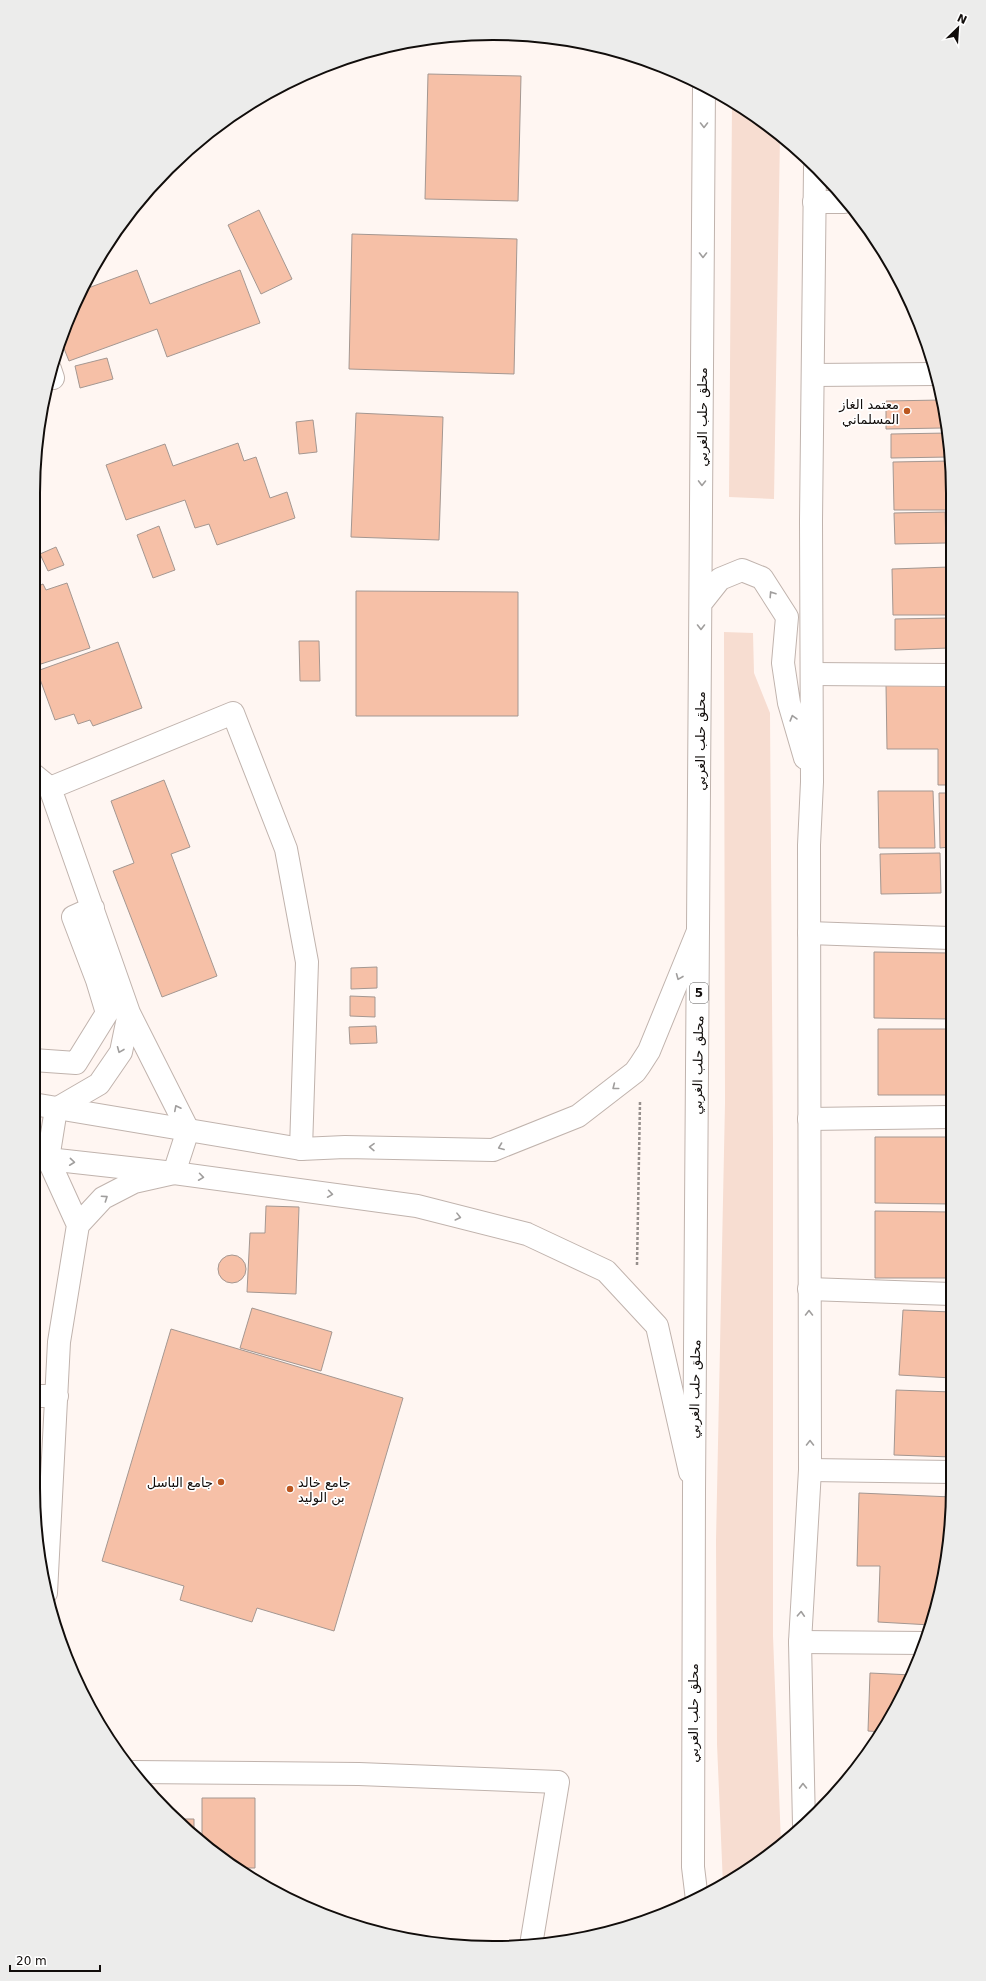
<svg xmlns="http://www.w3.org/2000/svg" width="986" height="1981" font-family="'DejaVu Sans','Noto Naskh Arabic',sans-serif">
<rect width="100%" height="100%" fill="#fff6f2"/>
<path fill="#f7ddd1" d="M732 104 780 136 774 499 729 497Z
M724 632 753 633 754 673 770 713 773 1141V1636L781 1844 749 1870 723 1885 717 1744 716 1541 725 1103Z"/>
<path fill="#f6c0a7" stroke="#a49791" d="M521 34V38L432 37H433Z
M428 74 521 76 518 201 425 199Z
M259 210 292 279 261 294 228 225Z
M352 234 517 239 514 374 349 369Z
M137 270 150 304 240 270 260 323 167 357 157 329 69 361 61 341 80 291Z
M107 358 113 379 80 388 75 366Z
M941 400 943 428 886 429V401Z
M356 413 443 417 439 540 351 537Z
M313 420 317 452 299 454 296 422Z
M948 433 949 457 891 458V434Z
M238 443 244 461 256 457 270 498 287 492 295 518 217 545 209 524 195 528 185 500 126 520 106 465 165 444 173 466Z
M949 461V510H894L893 462Z
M945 512 946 543 895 544 894 513Z
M159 526 175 570 153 578 137 535Z
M56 547 64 565 48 571 40 554Z
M949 567 950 615H893L892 569Z
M67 583 90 648 41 664 34 644V588L43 584 46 590Z
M356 591 518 592V716H356Z
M948 618 949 648 895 650V619Z
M299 641H319L320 681H300Z
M118 642 142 708 93 726 90 720 78 724 74 714 55 720 37 671Z
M950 684V785H938V749H887L886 685Z
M164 780 190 847 171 854 217 976 162 997 113 871 134 863 111 801Z
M878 791H933L935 848H879Z
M939 793H950V847L940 848Z
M948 852 950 853V903H948Z
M940 853 941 893 881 894 880 854Z
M874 952 950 953 951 1019 874 1018Z
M377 967V988L351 989V968Z
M350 996 375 997V1017L350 1016Z
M376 1026 377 1043 350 1044 349 1027Z
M878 1029H951V1095H878Z
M875 1137H951V1204L875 1203Z
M266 1206 299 1207 296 1294 247 1292 250 1233H265Z
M875 1211 951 1212V1278H875Z
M218 1269a14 14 0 1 1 28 0a14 14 0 1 1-28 0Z
M252 1308 332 1332 321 1371 240 1348Z
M903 1310 951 1312 952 1378 899 1375Z
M171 1329 403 1398 334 1631 257 1608 252 1622 180 1600 184 1586 102 1561Z
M896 1390 952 1392V1457L894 1455Z
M859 1493 952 1497V1518L937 1607 931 1625 878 1622 880 1566H857Z
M870 1673 912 1675 906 1691 882 1732 868 1731Z
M202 1798H255V1868H237L202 1843Z
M175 1819H194V1837L190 1834Z"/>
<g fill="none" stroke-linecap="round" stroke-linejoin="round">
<defs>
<path id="minor" d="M814 202H844
M50 369 53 378
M813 375 935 374
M812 674 950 675
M34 775 50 788 129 1013 188 1130 174 1173 134 1182 103 1198 78 1225
M50 788 233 713 286 849 307 962 301 1149
M809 933 950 938
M33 1060 76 1063 107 1013 97 980 73 917 93 908
M809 1119 951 1117
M809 1289 951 1294
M33 1396H57
M810 1470 952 1472
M46 1593 59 1342 78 1225 48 1159 56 1109 99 1084 121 1052 129 1013
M800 1642 924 1643
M132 1772 359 1774 558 1782 531 1945"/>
<path id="secondary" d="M33 1104 301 1149 345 1147 493 1150 578 1116 635 1072 640 1065 649 1051 698 931
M33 1156 48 1159 174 1173 417 1206 527 1234 606 1271 657 1326 690 1472"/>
<path id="trunk" d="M701 603 720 579 742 570 762 578 787 617 783 663 789 703 805 758
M804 1825 800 1642 810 1470 809 845 812 782 811 521 815 168
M697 1900 693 1867 694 1491 704 86"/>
</defs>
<use href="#minor" stroke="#c0b3ad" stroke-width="24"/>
<use href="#secondary" stroke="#c0b3ad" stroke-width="24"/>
<use href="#trunk" stroke="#c0b3ad" stroke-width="24"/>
<path stroke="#968f8c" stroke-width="2.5" stroke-dasharray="3 2" stroke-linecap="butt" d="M637 1265 640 1102"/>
<use href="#minor" stroke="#fff" stroke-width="22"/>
<use href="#secondary" stroke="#fff" stroke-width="22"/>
<use href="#trunk" stroke="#fff" stroke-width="22"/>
</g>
<defs><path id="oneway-chevron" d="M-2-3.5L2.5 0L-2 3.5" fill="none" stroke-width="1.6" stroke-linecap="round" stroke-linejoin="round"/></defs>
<g stroke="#a09e9d">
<use href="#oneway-chevron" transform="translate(704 125) rotate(90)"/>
<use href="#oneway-chevron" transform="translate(703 255) rotate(90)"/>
<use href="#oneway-chevron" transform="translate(702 483) rotate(91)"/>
<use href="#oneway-chevron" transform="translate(772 594) rotate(-123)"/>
<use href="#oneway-chevron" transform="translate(701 627) rotate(90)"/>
<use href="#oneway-chevron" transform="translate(793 718) rotate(-106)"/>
<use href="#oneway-chevron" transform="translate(679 977) rotate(112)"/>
<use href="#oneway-chevron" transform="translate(120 1050) rotate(112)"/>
<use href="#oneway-chevron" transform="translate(615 1087) rotate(142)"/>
<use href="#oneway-chevron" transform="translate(177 1108) rotate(-117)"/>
<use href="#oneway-chevron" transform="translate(372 1147) rotate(-179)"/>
<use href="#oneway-chevron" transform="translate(501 1147) rotate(159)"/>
<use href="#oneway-chevron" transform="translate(72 1162) rotate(6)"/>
<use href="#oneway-chevron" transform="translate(201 1177) rotate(8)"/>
<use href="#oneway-chevron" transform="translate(330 1194) rotate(8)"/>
<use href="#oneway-chevron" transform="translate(105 1198) rotate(-34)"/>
<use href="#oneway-chevron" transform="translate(458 1217) rotate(14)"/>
<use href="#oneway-chevron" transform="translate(809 1313) rotate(-90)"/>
<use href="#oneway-chevron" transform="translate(810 1443) rotate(-90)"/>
<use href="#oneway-chevron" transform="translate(801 1614) rotate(-87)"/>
<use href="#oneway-chevron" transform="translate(803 1786) rotate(-91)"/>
</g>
<g fill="#bb5720" stroke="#fff" stroke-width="1.5">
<circle cx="907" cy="411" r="4"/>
<circle cx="221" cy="1482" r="4"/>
<circle cx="290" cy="1489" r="4"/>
</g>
<g text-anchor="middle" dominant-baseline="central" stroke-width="3.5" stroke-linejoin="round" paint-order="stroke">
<rect fill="#fff" stroke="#585654" stroke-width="1" x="690" y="983" width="18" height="20" rx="3"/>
<g font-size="12" font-weight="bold" fill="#110d0b">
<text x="699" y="993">5</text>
</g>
<g font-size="13" fill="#110d0b" stroke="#fff" text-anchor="end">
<text x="899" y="404">معتمد الغاز<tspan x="899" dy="15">المسلماني</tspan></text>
<text x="213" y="1482">جامع الباسل</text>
<text x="298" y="1482" text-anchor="start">جامع خالد<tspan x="298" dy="15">بن الوليد</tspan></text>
</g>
<g font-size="13" fill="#110d0b" stroke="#fff">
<text transform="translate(702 417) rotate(-90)">محلق حلب الغربي</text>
<text transform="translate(700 741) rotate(-90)">محلق حلب الغربي</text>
<text transform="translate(698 1065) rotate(-89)">محلق حلب الغربي</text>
<text transform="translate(695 1389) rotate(-89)">محلق حلب الغربي</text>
<text transform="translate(693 1713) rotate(-90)">محلق حلب الغربي</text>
</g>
</g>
<path d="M0 0H986V1981H0ZM493 40H493A453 453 0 0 1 946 493V1488A453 453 0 0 1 493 1941H493A453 453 0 0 1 40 1488V493A453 453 0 0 1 493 40Z" fill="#ececeb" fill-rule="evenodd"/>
<path fill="none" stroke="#110d0b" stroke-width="2" d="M493 40H493A453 453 0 0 1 946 493V1488A453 453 0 0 1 493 1941H493A453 453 0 0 1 40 1488V493A453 453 0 0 1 493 40Z"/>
<g transform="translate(958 28) rotate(25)" stroke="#ffffff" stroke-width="3" paint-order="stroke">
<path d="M0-3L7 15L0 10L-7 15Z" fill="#110d0b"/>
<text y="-6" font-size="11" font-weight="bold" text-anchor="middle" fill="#110d0b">N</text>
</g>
<path d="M10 1965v6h90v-6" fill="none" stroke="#110d0b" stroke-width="2"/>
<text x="16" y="1965" font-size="12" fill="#110d0b" stroke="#ffffff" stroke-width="3" paint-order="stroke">20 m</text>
</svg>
